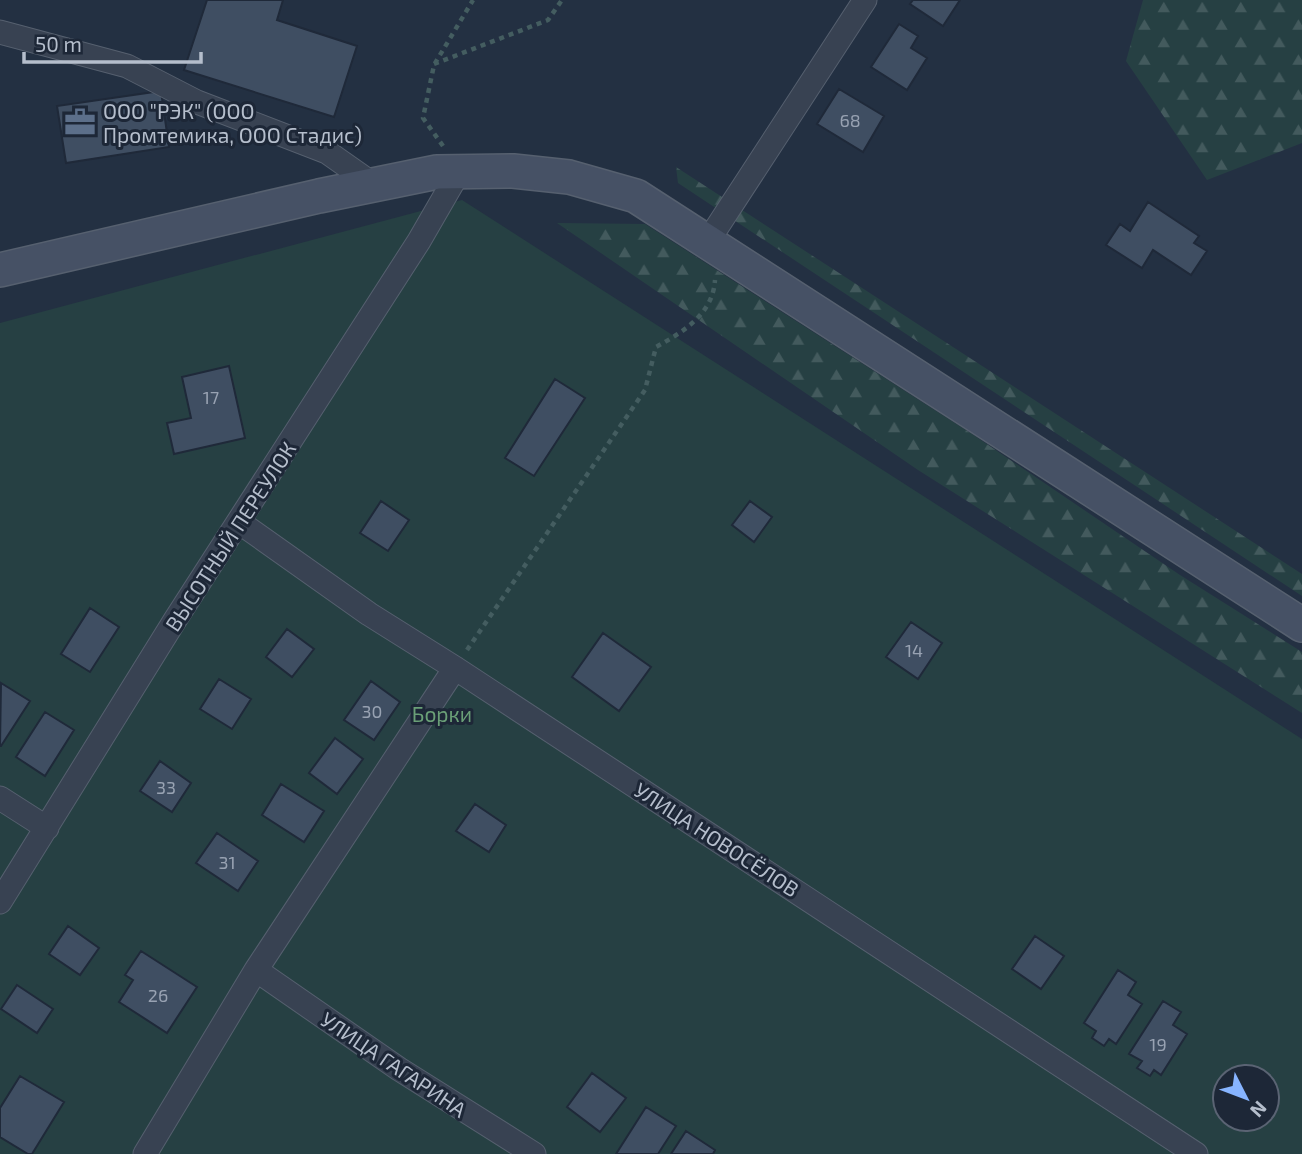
<svg xmlns="http://www.w3.org/2000/svg" width="1302" height="1154" font-family="'Exo 2',sans-serif">
<defs>
<pattern id="forest-firs" width="22" height="20" patternUnits="userSpaceOnUse" patternTransform="scale(1.75)"><rect width="22" height="20" fill="#264043"/><path d="M5 1l3.5 6h-7zM16 11l3.5 6h-7z" fill="#435a5d"/></pattern>
</defs>
<rect width="100%" height="100%" fill="#233042"/>
<path fill="url(#forest-firs)" d="M1143 0H1302V143L1207 180 1126 61Z
M676 167 1302 574V596L678 183Z
M557 223 645 224 972 434 1180 575 1302 652V713L918 470Z"/>
<path fill="#264043" fill-rule="evenodd" d="M462 200 1302 739V1154H0V323ZM1225 1077H1267V1119H1225Z"/>
<path fill="#3f4e62" stroke="#1f2939" stroke-width="2" d="M207 0H283L277 20 357 46 334 117 184 70Z
M913 0H960L943 26 910 4Z
M899 24 918 36 911 48 927 58 907 90 871 67Z
M839 89 884 116 863 152 817 124Z
M161 91 169 147 66 163 57 106Z
M1148 202 1199 236 1194 243 1207 251 1191 275 1153 250 1142 268 1106 245 1120 224 1130 231Z
M229 366 245 438 174 454 167 423 191 418 182 377Z
M555 379 585 398 534 476 505 458Z
M381 501 409 520 388 551 360 533Z
M750 501 772 517 754 542 732 525Z
M90 608 119 627 90 672 61 654Z
M911 622 942 643 918 679 886 657Z
M287 629 314 649 292 677 266 657Z
M603 633 651 667 619 711 572 677Z
M219 679 251 699 232 729 200 709Z
M371 681 400 702 374 740 344 720Z
M1 683 30 701 1 746H0Z
M45 712 74 730 45 776 16 757Z
M335 738 363 759 337 794 309 773Z
M160 761 191 783 172 812 140 791Z
M281 784 324 811 304 842 262 815Z
M475 804 506 825 489 852 456 831Z
M217 833 258 861 238 891 196 863Z
M68 926 99 948 80 975 49 954Z
M1035 936 1064 956 1041 989 1012 969Z
M141 951 197 987 167 1033 119 1002 133 980 125 975Z
M1118 970 1136 982 1128 995 1142 1004 1116 1044 1109 1039 1104 1046 1092 1038 1096 1031 1084 1023Z
M17 985 53 1009 37 1033 1 1009Z
M1163 1001 1181 1012 1173 1025 1187 1034 1161 1075 1154 1070 1150 1076 1137 1068 1142 1061 1129 1054Z
M592 1073 626 1098 600 1132 567 1107Z
M20 1076 64 1102 32 1154H28L0 1137V1108Z
M646 1107 676 1126 658 1154H616Z
M686 1131 715 1150 713 1154H671Z"/>
<g fill="none" stroke-linecap="round" stroke-linejoin="round">
<defs>
<path id="street" d="M0 32 127 66 197 102 327 152 374 185
M708 241 865 0
M239 522 369 614 455 668 1196 1154
M0 798 47 828
M0 902 175 620 419 241 460 170
M256 970 399 1069 534 1154
M145 1154 256 970 455 668"/>
<path id="secondary" d="M0 270 319 196 437 172 513 171 569 177 636 196 1302 625"/>
</defs>
<use href="#street" stroke="#56606f" stroke-width="25"/>
<use href="#secondary" stroke="#56606f" stroke-width="36"/>
<path stroke="#445d60" stroke-width="4.5" stroke-dasharray="5 5" stroke-linecap="butt" d="M434 64 548 20 562 0
M443 146 423 118 434 65 473 0
M467 650 645 390 656 347C683 332 713 314 715 280"/>
<use href="#street" stroke="#384252" stroke-width="23"/>
<use href="#secondary" stroke="#465165" stroke-width="33"/>
</g>
<defs>
<symbol id="office-bare" viewBox="-9 -9 18 18"><path d="M-6-3h4V-5.5h4V-3h4V5H-6ZM-1-4.5V-3h2v-1.5ZM-6 0V1H6V0Z" fill="#5c6f8a" stroke="#1d2737" stroke-width="2.5" paint-order="stroke"/></symbol>
</defs>
<g fill-rule="evenodd">
<use href="#office-bare" x="58" y="100" width="44" height="44"/>
</g>
<g text-anchor="middle" dominant-baseline="central" stroke-width="6" stroke-linejoin="round" paint-order="stroke">
<g font-size="18" fill="#98a2b2">
<text x="850" y="120">68</text>
<text x="211" y="397">17</text>
<text x="914" y="650">14</text>
<text x="372" y="711">30</text>
<text x="166" y="787">33</text>
<text x="227" y="862">31</text>
<text x="158" y="995">26</text>
<text x="1158" y="1044">19</text>
</g>
<g font-size="21" fill="#b5becc" stroke="#1d2737" text-anchor="start">
<text x="103" y="110">ООО "РЭК" (ООО<tspan x="103" dy="24">Промтемика, ООО Стадис)</tspan></text>
</g>
<g font-size="21" fill="#b5becc" stroke="#1d2737">
<text transform="translate(230 536) rotate(-57)">ВЫСОТНЫЙ ПЕРЕУЛОК</text>
<text transform="translate(717 839) rotate(33)">УЛИЦА НОВОСЁЛОВ</text>
<text transform="translate(394 1064) rotate(34)">УЛИЦА ГАГАРИНА</text>
</g>
<g font-size="21" fill="#6a9f77" stroke="#1d2737">
<text x="442" y="713">Борки</text>
</g>
</g>
<g transform="translate(1246 1098) rotate(132)"><circle r="33" fill="#1d2737" stroke="#5a6373" stroke-width="2"/>
<path d="M0-5L12 26L0 18L-12 26Z" fill="#87b4ff"/>
<text y="-10" font-size="19" font-weight="bold" text-anchor="middle" fill="#b5becc">N</text>
</g>
<path d="M24 52v10h177v-10" fill="none" stroke="#b5becc" stroke-width="3.5"/>
<text x="35" y="52" font-size="21" fill="#b5becc" stroke="#1d2737" stroke-width="5" paint-order="stroke">50 m</text>
</svg>
